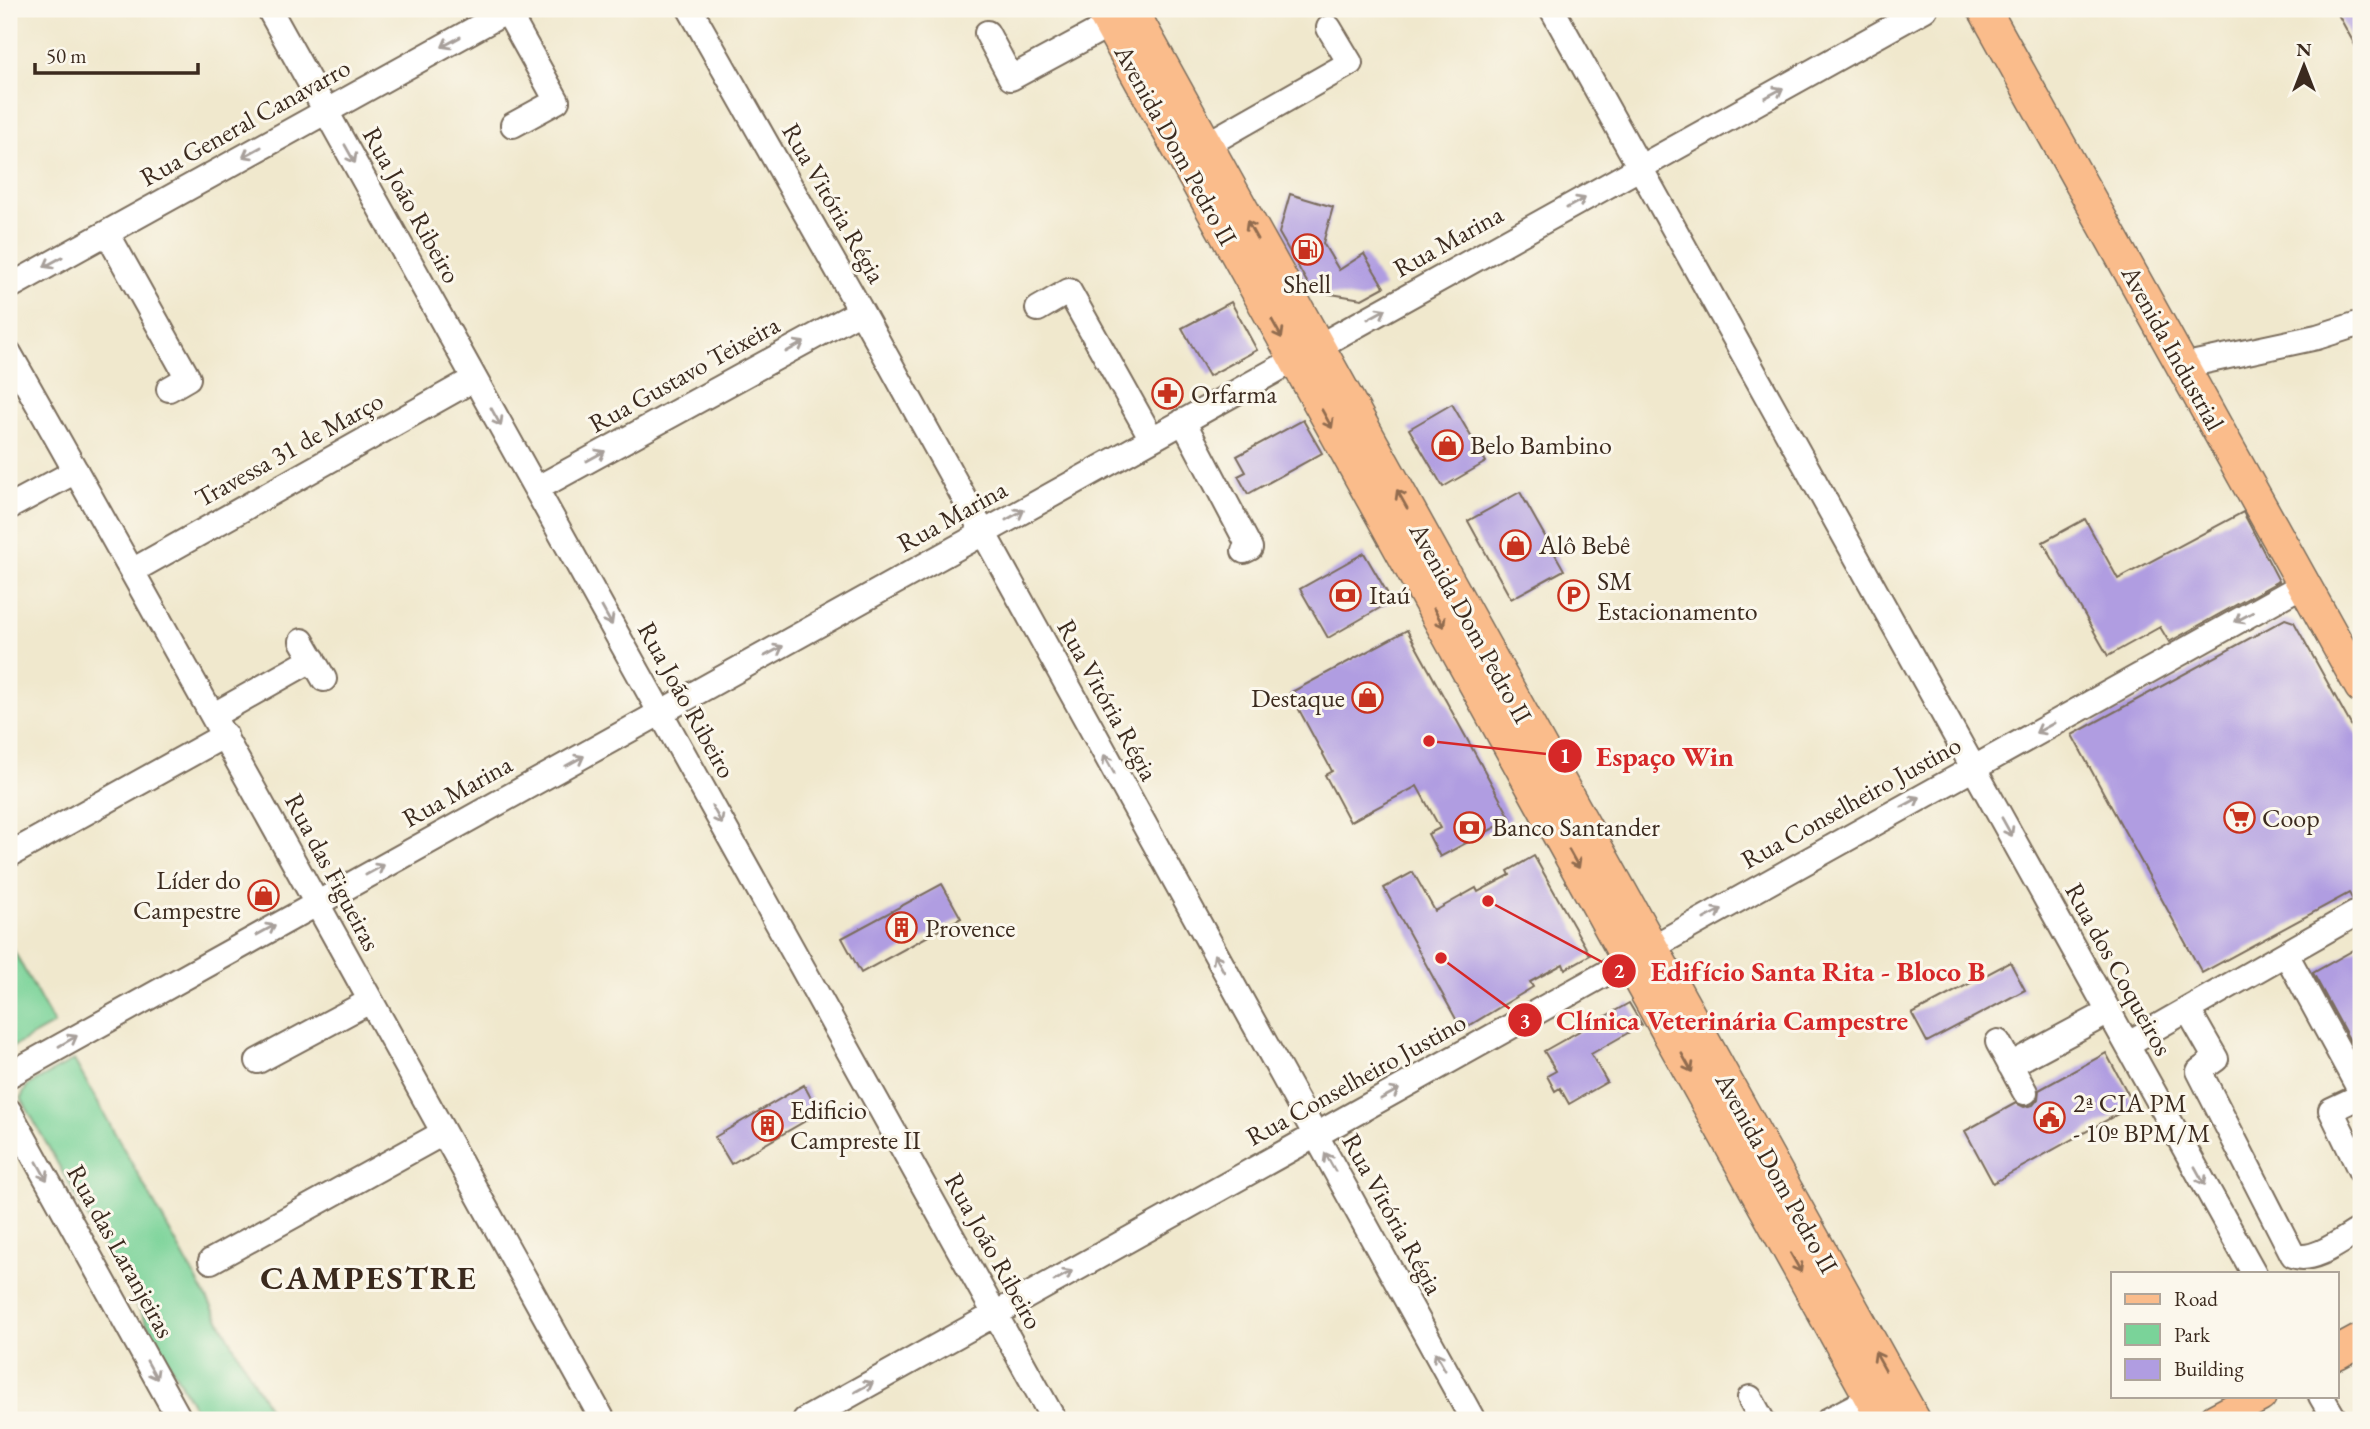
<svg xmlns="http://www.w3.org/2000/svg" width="2370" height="1429" font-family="'EB Garamond',serif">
<rect width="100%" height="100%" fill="#fbf7ec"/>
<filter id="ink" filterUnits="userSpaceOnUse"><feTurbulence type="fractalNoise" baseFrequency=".0143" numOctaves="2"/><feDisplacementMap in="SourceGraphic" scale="14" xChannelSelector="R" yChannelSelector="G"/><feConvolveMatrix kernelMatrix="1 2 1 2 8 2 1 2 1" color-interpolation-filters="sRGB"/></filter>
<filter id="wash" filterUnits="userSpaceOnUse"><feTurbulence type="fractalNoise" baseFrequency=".00686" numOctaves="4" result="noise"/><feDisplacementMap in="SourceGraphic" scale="28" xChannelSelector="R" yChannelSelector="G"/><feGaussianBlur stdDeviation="1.57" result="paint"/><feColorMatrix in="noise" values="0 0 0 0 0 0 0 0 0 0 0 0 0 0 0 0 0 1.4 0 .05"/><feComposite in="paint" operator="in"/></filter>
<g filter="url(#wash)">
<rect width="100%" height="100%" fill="#f0e8cd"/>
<path fill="#7ad399" stroke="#5a7e5c" stroke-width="2" d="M9 942 54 1024 9 1049Z
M74 1060 275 1420H201L21 1098 27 1086Z"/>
<g id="blocks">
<path fill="#b09de1" d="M2335 9H2361V56Z
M1290 194 1333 207 1323 243 1339 270 1364 254 1384 287 1362 299 1312 291 1279 233Z
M1231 302 1257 350 1209 376 1182 328Z
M1452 404 1486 462 1443 487 1409 429Z
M1303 420 1322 453 1248 494 1238 476 1246 472 1237 456Z
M1520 492 1564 570 1511 599 1468 521Z
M2243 512 2279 581 2169 642 2160 627 2108 656 2043 542 2085 519 2118 579Z
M1364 553 1392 601 1328 638 1300 589Z
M2285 619 2294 622 2361 743V901L2353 900 2349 893 2202 973 2072 735Z
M1407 630 1511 819 1440 857 1428 834 1440 828 1417 786 1350 822 1325 775 1332 771 1290 693Z
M1534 856 1590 955 1565 969 1563 964 1530 982 1533 987 1462 1030 1384 888 1413 872 1435 911 1476 888 1478 892 1510 875 1508 871Z
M942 884 961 918 861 973 842 938Z
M2361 946V1061L2313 973Z
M2010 962 2025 990 1927 1042 1912 1014Z
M1629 1003 1642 1025 1591 1054 1607 1082 1569 1104 1560 1088 1555 1091 1547 1076 1556 1071 1544 1051Z
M2106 1053 2134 1105 1993 1183 1965 1131 2016 1103 2024 1107 2033 1105 2038 1099 2039 1090Z
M804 1085 819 1113 731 1164 715 1137Z"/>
</g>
</g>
<g filter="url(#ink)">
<use href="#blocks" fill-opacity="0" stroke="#7a6c5b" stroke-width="2"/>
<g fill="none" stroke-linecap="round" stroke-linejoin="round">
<defs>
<path id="minor" d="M269 9 1054 1420
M690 9 861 311 1473 1420
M1552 9 2254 1273
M507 11 557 101 513 125
M987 33 1011 78 1109 25
M1206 145 1350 63 1329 28
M107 233 188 378 169 389
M9 287 511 9
M1038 309 1069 291 1152 439
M9 353C210 707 405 1064 603 1420
M2182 366 2317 337 2361 323
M1183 421 1250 548 1244 551
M536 489 861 311
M9 507 76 471
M132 571 474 379
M302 641 324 679
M214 715 313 659
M9 855 225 735
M2286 954 2361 1092
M2188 1010 2216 1059 2199 1071 2293 1255C2313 1264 2344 1239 2361 1229
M1998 1042 2025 1092
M2127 1044 2355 914
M258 1061 370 1001
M2010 1065 2109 1012
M9 1075 1925 9
M2361 1096 2331 1110 2361 1172
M9 1111 180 1420
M211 1261 443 1133
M2321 1396 2335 1420
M1750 1398 1762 1420
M805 1420 2304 584
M1829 1420 1871 1398"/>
<path id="major" d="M1101 9 1883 1420
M1131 9 1914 1420
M1984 9 2361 687
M2337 1353 2361 1340
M2215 1420 2260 1396"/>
</defs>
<use href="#minor" stroke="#7a6c5b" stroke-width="28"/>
<use href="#major" stroke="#7a6c5b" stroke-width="35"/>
<use href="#minor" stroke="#fff" stroke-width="24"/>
<use href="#major" stroke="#fabc8b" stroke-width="32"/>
</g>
<defs><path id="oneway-shaft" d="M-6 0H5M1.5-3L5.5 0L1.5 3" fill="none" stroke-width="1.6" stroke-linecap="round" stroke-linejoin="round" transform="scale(1.75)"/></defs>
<g stroke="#a79f9a">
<use href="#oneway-shaft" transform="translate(451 42) rotate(151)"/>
<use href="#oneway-shaft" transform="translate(1774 93) rotate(-29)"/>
<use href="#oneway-shaft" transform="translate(252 152) rotate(151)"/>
<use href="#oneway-shaft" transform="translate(350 154) rotate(61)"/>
<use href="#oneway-shaft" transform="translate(1576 203) rotate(-29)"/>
<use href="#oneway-shaft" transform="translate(53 262) rotate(151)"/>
<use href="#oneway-shaft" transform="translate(1377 314) rotate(-29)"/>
<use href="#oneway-shaft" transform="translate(795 347) rotate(-29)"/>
<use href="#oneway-shaft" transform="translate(496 417) rotate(61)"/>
<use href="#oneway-shaft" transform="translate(596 456) rotate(-29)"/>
<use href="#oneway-shaft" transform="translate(1015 515) rotate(-29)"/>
<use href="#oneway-shaft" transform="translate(607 616) rotate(61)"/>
<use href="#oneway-shaft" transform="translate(2244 617) rotate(151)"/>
<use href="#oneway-shaft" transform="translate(774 651) rotate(-29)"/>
<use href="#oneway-shaft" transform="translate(2045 728) rotate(151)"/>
<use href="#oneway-shaft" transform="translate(575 761) rotate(-29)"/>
<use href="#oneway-shaft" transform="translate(1109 764) rotate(-119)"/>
<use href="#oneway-shaft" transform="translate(1911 802) rotate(-29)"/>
<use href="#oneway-shaft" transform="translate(717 815) rotate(61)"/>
<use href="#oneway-shaft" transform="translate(2007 827) rotate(61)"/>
<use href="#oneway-shaft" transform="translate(375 870) rotate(-29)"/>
<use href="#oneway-shaft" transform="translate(1713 914) rotate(-29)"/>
<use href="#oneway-shaft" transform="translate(266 930) rotate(-29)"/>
<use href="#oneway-shaft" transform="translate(1219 963) rotate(-119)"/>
<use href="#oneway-shaft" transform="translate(68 1041) rotate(-30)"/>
<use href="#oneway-shaft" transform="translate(1390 1094) rotate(-29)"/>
<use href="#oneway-shaft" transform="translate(1330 1162) rotate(-119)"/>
<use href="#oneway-shaft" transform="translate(42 1171) rotate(61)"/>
<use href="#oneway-shaft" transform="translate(2200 1176) rotate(61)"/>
<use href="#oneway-shaft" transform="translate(1063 1276) rotate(-29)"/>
<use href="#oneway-shaft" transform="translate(1440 1361) rotate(-119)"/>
<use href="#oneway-shaft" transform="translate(152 1370) rotate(61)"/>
<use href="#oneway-shaft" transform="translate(864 1387) rotate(-29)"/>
</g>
<g stroke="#916c4f">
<use href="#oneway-shaft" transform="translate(1252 230) rotate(-119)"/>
<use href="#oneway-shaft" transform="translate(1277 329) rotate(61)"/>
<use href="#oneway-shaft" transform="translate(1327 419) rotate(61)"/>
<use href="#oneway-shaft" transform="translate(1402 499) rotate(-119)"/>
<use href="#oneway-shaft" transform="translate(1439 618) rotate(61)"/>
<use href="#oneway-shaft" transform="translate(1574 859) rotate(61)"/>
<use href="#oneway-shaft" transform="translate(1687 1063) rotate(61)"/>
<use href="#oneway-shaft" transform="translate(1796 1263) rotate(61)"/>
<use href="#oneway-shaft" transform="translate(1880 1361) rotate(-119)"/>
</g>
</g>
<defs>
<symbol id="fuel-ring" viewBox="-11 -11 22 22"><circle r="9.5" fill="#fbf7ec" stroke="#c8321e" stroke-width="1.5"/><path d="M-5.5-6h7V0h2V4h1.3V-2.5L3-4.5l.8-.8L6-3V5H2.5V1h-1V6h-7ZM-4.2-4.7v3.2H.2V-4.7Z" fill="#c8321e"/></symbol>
<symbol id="pharmacy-ring" viewBox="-11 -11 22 22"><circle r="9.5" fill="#fbf7ec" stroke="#c8321e" stroke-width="1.5"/><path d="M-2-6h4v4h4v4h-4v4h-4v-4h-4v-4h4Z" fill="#c8321e"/></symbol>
<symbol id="shop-ring" viewBox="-11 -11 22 22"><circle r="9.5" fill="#fbf7ec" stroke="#c8321e" stroke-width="1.5"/><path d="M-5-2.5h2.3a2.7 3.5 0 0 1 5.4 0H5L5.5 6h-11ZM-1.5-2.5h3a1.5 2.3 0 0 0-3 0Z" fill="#c8321e"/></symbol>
<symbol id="bank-ring" viewBox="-11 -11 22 22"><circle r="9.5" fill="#fbf7ec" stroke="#c8321e" stroke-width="1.5"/><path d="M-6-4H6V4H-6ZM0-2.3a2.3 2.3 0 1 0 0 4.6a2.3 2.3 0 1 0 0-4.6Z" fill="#c8321e"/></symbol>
<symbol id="parking-ring" viewBox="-11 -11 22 22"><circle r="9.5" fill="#fbf7ec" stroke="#c8321e" stroke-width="1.5"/><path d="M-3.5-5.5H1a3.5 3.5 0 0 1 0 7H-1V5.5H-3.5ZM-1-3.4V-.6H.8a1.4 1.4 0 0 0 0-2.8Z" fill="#c8321e"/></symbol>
<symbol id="supermarket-ring" viewBox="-11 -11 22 22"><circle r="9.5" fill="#fbf7ec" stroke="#c8321e" stroke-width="1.5"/><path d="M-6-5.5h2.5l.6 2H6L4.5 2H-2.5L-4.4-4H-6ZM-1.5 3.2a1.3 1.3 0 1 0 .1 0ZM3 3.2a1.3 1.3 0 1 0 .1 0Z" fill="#c8321e"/></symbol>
<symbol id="building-ring" viewBox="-11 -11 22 22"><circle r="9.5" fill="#fbf7ec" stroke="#c8321e" stroke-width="1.5"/><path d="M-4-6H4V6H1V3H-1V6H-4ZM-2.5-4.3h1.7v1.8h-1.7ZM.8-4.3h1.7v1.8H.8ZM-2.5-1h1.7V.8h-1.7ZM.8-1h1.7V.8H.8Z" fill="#c8321e"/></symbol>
<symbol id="civic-ring" viewBox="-11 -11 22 22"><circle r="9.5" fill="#fbf7ec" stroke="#c8321e" stroke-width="1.5"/><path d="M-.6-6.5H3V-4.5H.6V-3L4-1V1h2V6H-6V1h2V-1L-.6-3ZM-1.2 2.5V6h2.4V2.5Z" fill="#c8321e"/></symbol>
</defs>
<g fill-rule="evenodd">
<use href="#fuel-ring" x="1290" y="232" width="35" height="35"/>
<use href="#pharmacy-ring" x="1150" y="376" width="35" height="35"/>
<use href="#shop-ring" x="1430" y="428" width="35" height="35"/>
<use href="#shop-ring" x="1498" y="528" width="35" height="35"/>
<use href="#bank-ring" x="1328" y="578" width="35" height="35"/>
<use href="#parking-ring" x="1556" y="578" width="35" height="35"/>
<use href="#shop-ring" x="1350" y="680" width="35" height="35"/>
<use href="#supermarket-ring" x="2222" y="800" width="35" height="35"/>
<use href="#bank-ring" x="1452" y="810" width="35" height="35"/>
<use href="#shop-ring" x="246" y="878" width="35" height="35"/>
<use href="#building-ring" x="884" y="910" width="35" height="35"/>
<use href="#civic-ring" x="2032" y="1100" width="35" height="35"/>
<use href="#building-ring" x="750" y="1108" width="35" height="35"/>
</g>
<g text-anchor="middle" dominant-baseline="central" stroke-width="6" stroke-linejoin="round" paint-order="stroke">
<g font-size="26" fill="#3b2a1e" stroke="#fbf7ec">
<text transform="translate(245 122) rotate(-29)">Rua General Canavarro</text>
<text transform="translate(1176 145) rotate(61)">Avenida Dom Pedro II</text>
<text transform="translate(834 203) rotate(60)">Rua Vitória Régia</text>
<text transform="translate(412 205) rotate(61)">Rua João Ribeiro</text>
<text transform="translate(1448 241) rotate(-29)">Rua Marina</text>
<text transform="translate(2173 348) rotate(61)">Avenida Industrial</text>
<text transform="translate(684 374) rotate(-29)">Rua Gustavo Teixeira</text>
<text transform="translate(289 449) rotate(-29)">Travessa 31 de Março</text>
<text transform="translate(952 516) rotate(-29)">Rua Marina</text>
<text transform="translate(1471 623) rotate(61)">Avenida Dom Pedro II</text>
<text transform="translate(687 700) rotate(61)">Rua João Ribeiro</text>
<text transform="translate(1108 700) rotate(61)">Rua Vitória Régia</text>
<text transform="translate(457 791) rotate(-29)">Rua Marina</text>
<text transform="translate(1851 802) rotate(-29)">Rua Conselheiro Justino</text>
<text transform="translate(333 872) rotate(62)">Rua das Figueiras</text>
<text transform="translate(2119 969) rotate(61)">Rua dos Coqueiros</text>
<text transform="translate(1356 1079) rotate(-29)">Rua Conselheiro Justino</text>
<text transform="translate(1777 1173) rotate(61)">Avenida Dom Pedro II</text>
<text transform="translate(1393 1214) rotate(61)">Rua Vitória Régia</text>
<text transform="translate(121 1251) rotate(61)">Rua das Laranjeiras</text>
<text transform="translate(994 1251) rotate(61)">Rua João Ribeiro</text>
</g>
<g font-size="26" fill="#3b2a1e" stroke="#fbf7ec" text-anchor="start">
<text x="1307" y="284" text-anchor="middle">Shell</text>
<text x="1191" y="394">Orfarma</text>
<text x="1470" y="445">Belo Bambino</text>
<text x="1539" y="545">Alô Bebê</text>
<text x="1597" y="581">SM<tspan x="1597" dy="30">Estacionamento</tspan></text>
<text x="1369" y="595">Itaú</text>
<text x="1345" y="698" text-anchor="end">Destaque</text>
<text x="2262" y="818">Coop</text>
<text x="1492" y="827">Banco Santander</text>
<text x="241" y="880" text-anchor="end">Líder do<tspan x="241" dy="30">Campestre</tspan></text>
<text x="925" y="928">Provence</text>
<text x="2073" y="1103">2ª CIA PM<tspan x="2073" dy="30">- 10º BPM/M</tspan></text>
<text x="790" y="1110">Edificio<tspan x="790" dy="30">Campreste II</tspan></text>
</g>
<g font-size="33" font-weight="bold" letter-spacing="2" fill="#3b2a1e" stroke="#fbf7ec">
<text x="369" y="1277">CAMPESTRE</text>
</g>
</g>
<path fill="none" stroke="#d62828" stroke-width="2.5" d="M1429 741L1565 756M1488 901L1619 971M1441 958L1525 1020"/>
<g fill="#d62828" stroke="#fbf7ec" stroke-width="2.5">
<circle cx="1429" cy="741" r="7"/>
<circle cx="1488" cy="901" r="7"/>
<circle cx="1441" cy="958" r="7"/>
<circle cx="1565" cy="756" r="18"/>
<circle cx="1619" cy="971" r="18"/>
<circle cx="1525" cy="1020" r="18"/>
</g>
<g font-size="21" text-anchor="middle" font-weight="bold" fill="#fff">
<text x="1565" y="763">1</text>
<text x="1619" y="978">2</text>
<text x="1525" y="1028">3</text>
</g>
<g font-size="28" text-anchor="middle" font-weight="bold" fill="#d62828" stroke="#fbf7ec" stroke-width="6" stroke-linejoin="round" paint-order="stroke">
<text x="1665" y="766">Espaço Win</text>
<text x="1818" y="981">Edifício Santa Rita - Bloco B</text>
<text x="1732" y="1030">Clínica Veterinária Campestre</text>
</g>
<rect width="2370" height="1429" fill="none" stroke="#fbf7ec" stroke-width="35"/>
<rect x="2111" y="1272" width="228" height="126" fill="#fbf7ec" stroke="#aea59a" stroke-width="2"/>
<rect x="2125" y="1294" width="35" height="10" fill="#fabc8b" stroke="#aea59a" stroke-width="2"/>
<text x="2174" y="1306" font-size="21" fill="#3b2a1e">Road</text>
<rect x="2125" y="1324" width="35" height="21" fill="#7ad399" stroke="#aea59a" stroke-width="2"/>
<text x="2174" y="1342" font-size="21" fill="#3b2a1e">Park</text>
<rect x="2125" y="1359" width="35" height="21" fill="#b09de1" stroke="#aea59a" stroke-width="2"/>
<text x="2174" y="1376" font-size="21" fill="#3b2a1e">Building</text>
<g transform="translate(2304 66)" stroke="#fbf7ec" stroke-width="5" paint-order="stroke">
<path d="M0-5L12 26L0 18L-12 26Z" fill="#3b2a1e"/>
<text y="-10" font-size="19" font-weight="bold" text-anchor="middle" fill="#3b2a1e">N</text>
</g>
<path d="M35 63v10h163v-10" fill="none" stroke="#3b2a1e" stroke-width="3.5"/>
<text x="46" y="63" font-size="21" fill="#3b2a1e" stroke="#fbf7ec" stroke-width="5" paint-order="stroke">50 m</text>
</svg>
